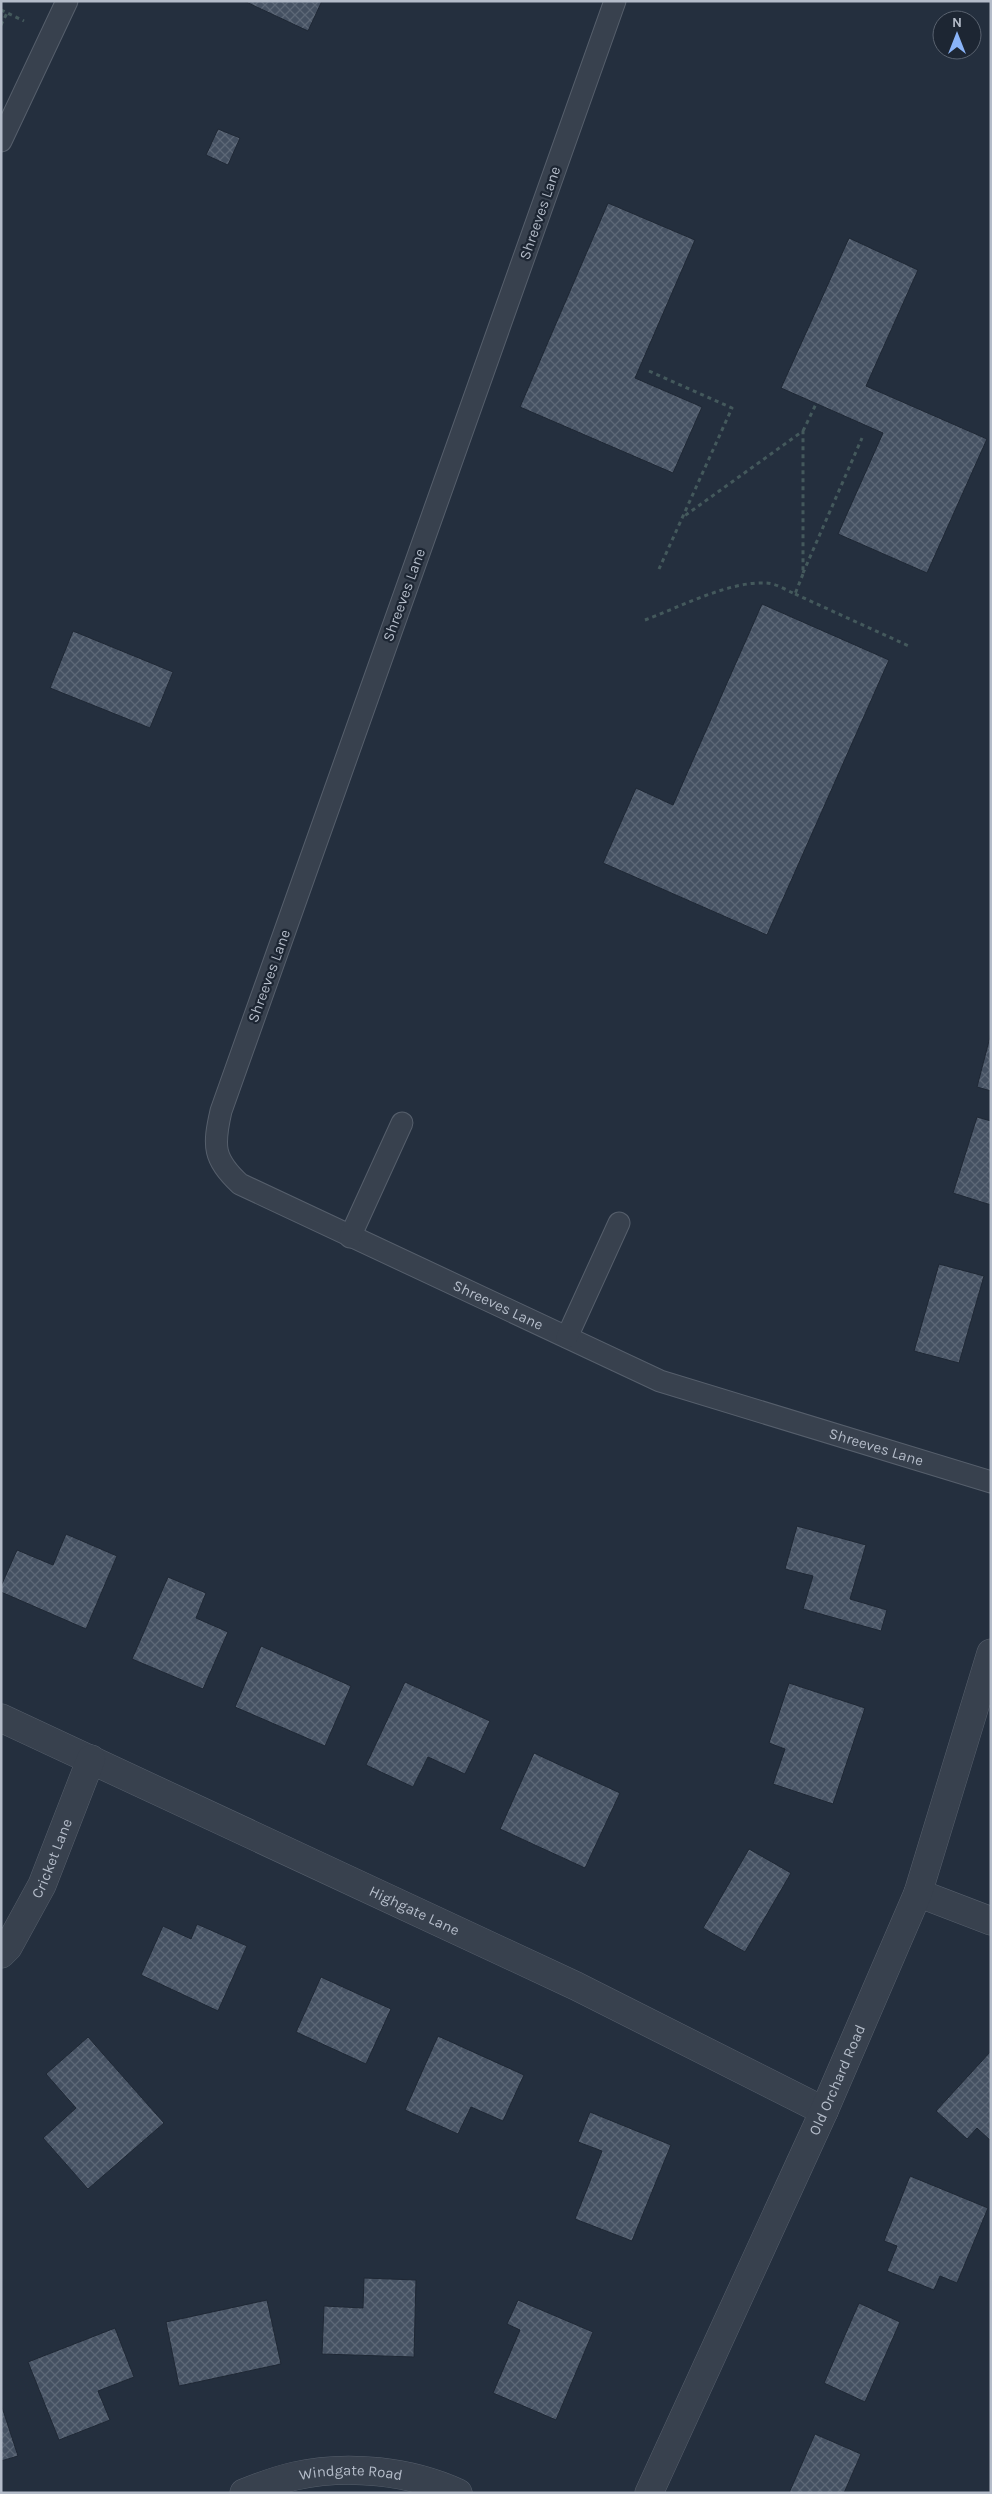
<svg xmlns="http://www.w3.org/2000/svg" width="992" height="2494" font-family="Karla,sans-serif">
<defs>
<pattern id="building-cross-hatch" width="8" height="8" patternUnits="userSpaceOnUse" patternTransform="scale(1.25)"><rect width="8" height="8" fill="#455162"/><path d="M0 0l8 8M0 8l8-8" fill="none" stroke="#5d6877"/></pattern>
</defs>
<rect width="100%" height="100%" fill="#242f3e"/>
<path fill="url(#building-cross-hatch)" stroke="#1f2835" d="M244 1H322L308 31Z
M218 129 240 138 228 165 206 155Z
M608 203 695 240 635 378 702 407 673 473 520 407Z
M849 238 918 270 866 386 987 439 927 573 838 534 883 433 781 388Z
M762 604 889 660 767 935 603 863 636 788 673 805Z
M73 631 173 672 150 728 50 688Z
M991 1033V1091L977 1087Z
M977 1117 991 1121V1205L953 1193Z
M939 1264 984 1276 959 1363 914 1351Z
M797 1526 866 1545 850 1599 887 1610 881 1631 803 1609 813 1576 785 1569Z
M66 1534 117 1556 86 1629 1 1592V1586L17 1550 53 1565Z
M168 1577 206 1593 196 1618 228 1632 203 1689 132 1659Z
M261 1646 351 1686 325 1746 235 1707Z
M405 1682 490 1721 465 1774 428 1757 413 1787 366 1765Z
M789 1683 865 1708 833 1804 773 1784 785 1749 769 1743Z
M534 1753 620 1793 585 1868 500 1829Z
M749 1849 791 1873 745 1952 703 1928Z
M197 1924 247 1946 218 2011 141 1975 163 1926 191 1939Z
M321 1977 391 2009 366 2064 296 2032Z
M438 2036 524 2075 503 2121 471 2107 458 2134 405 2110Z
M88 2037 164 2123 88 2189 43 2138 76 2108 46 2074Z
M991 2051V2141L977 2128 967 2139 936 2111Z
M590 2112 671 2145 632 2241 575 2219 602 2151 578 2142Z
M910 2176 988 2208 957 2283 940 2276 934 2290 887 2271 897 2246 884 2241Z
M364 2278 416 2280 414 2357 322 2354 324 2306 363 2308Z
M267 2300 281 2364 179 2386 166 2322Z
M518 2300 593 2332 556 2420 493 2393 520 2330 507 2324Z
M859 2303 900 2322 865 2402 824 2383Z
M115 2328 134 2377 98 2391 110 2420 59 2440 28 2362Z
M1 2404 18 2456 1 2461Z
M815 2434 861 2454 844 2493H789Z"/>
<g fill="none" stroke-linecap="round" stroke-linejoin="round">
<defs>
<g id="lane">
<path id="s1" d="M615 1 221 1111C213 1146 213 1159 240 1184L660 1381 991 1482"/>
<path d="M1 141 67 1"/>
<path d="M350 1237 402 1123"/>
<path d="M567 1337 619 1223"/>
</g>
<g id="street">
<path id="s2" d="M1 1718 576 1986 824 2111"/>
<path d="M918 1893 991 1921"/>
<path id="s3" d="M1 1954 8 1947 42 1885 91 1759"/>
<path id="s4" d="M244 2493C261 2486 278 2480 295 2476 348 2464 410 2471 458 2493"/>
<path id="s5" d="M649 2493 824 2111 918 1893 991 1653"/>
</g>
</defs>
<use href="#lane" stroke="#565f6c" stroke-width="23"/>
<use href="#street" stroke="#565f6c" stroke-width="29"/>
<path stroke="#44595c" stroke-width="3" stroke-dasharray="4 4" stroke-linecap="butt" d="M1 10 24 21
M1 25 7 13
M649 371 732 408 659 569
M803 431 816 404
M803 573 862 438
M795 594 911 647
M645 620C680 607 729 581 766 583 775 583 786 590 795 594L803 574V431L683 517"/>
<use href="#lane" stroke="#38414e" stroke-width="21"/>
<use href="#street" stroke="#38414e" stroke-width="28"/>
</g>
<g text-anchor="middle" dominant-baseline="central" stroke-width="4.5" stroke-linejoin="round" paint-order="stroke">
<g font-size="15" fill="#b4bcc9" stroke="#1d2633">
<text transform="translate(540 213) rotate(-71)">Shreeves Lane</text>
<text transform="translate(404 595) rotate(-70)">Shreeves Lane</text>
<text transform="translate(269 976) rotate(-70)">Shreeves Lane</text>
<text stroke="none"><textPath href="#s1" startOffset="1544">Shreeves Lane</textPath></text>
<text stroke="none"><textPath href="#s1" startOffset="1949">Shreeves Lane</textPath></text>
<text stroke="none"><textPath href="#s3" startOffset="109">Cricket Lane</textPath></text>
<text stroke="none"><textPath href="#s2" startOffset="456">Highgate Lane</textPath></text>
<text stroke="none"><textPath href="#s5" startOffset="454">Old Orchard Road</textPath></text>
<text stroke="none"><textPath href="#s4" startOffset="110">Windgate Road</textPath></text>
</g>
</g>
<rect width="992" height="2494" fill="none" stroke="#b4bcc9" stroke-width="5"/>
<g transform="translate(957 35)"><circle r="24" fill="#1d2633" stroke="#59626f"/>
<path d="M0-4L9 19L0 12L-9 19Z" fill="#8ab4f8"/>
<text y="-8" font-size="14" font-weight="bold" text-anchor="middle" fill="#b4bcc9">N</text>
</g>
</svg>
